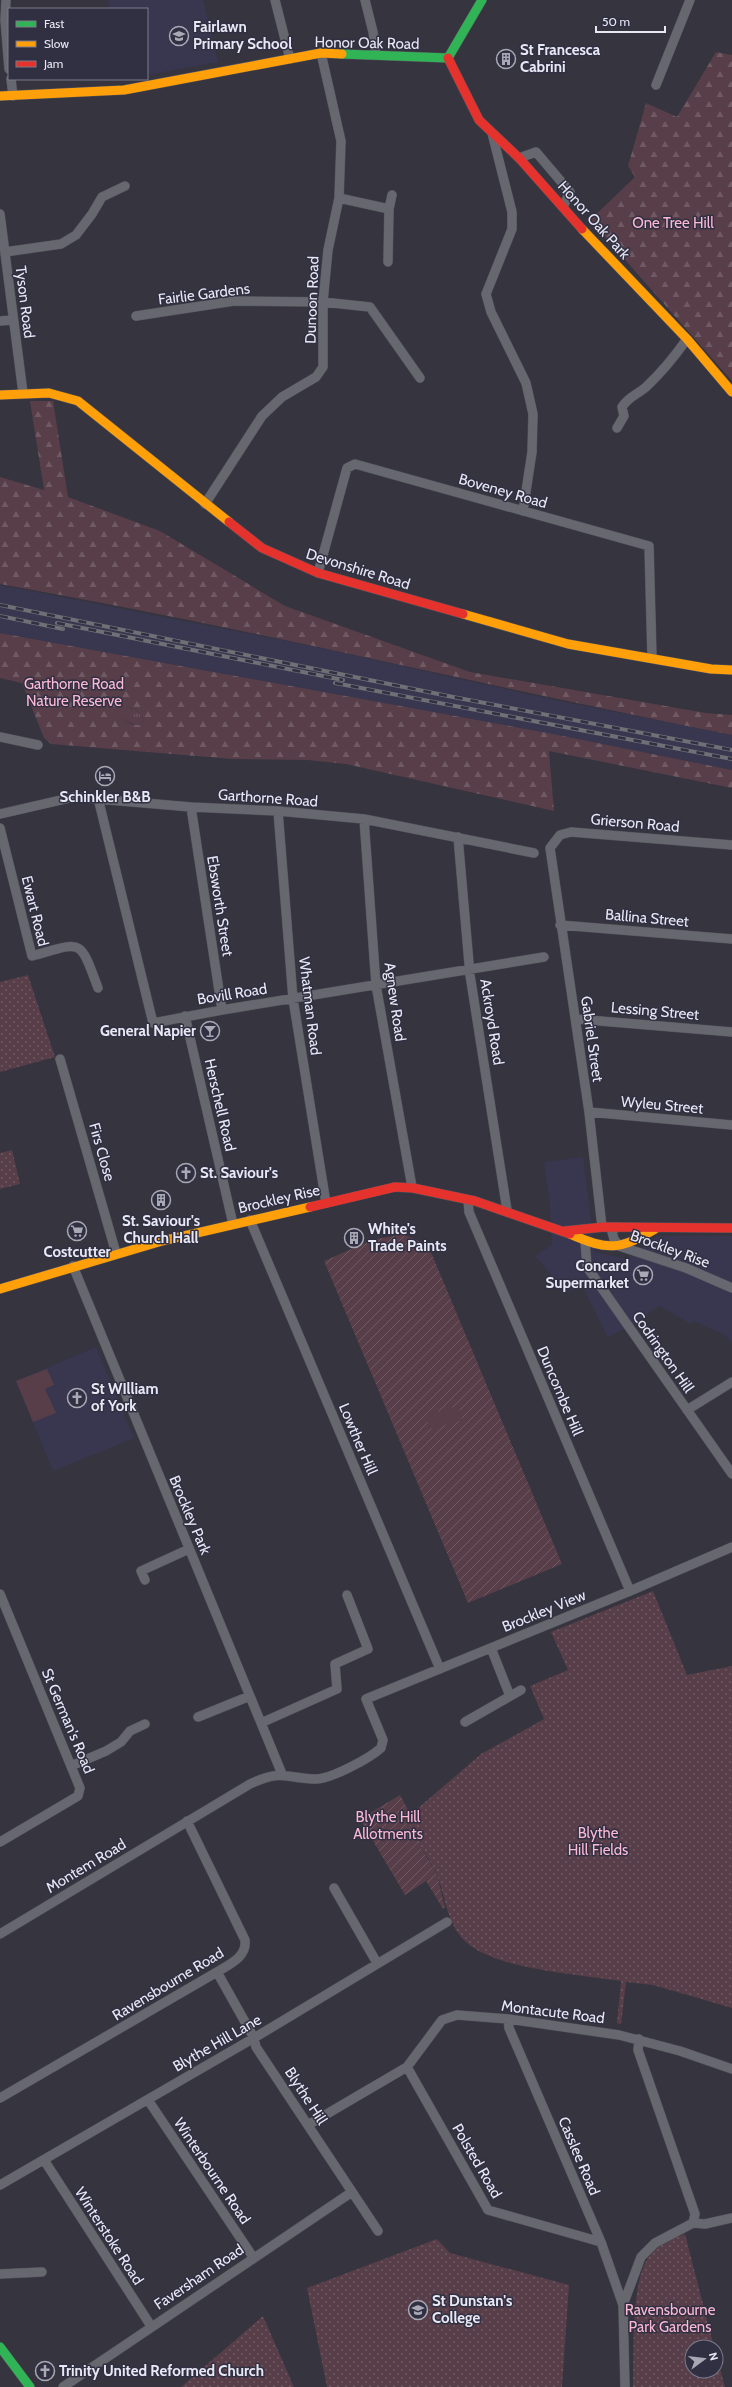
<svg xmlns="http://www.w3.org/2000/svg" width="732" height="2387" font-family="Cabin,sans-serif">
<defs>
<pattern id="grass-tufts" width="24" height="20" patternUnits="userSpaceOnUse"><rect width="24" height="20" fill="#573e49"/><path d="M3 7l-1-3M5 7V3M7 7l1-3M15 17l-1-3M17 17v-4M19 17l1-3" fill="none" stroke="#6f5a64"/></pattern>
<pattern id="forest-firs" width="22" height="20" patternUnits="userSpaceOnUse"><rect width="22" height="20" fill="#573e49"/><path d="M5 1l3.5 6h-7zM16 11l3.5 6h-7z" fill="#6f5a64"/></pattern>
<pattern id="park-dots" width="8" height="8" patternUnits="userSpaceOnUse"><rect width="8" height="8" fill="#573e49"/><path d="M2 2h.1M6 6h.1" fill="none" stroke="#6f5a64" stroke-width="1.8" stroke-linecap="round"/></pattern>
<pattern id="garden-furrows" width="10" height="10" patternUnits="userSpaceOnUse"><rect width="10" height="10" fill="#573e49"/><path d="M-1 1l2-2M0 10L10 0M9 11l2-2" fill="none" stroke="#6f5a64"/></pattern>
</defs>
<rect width="100%" height="100%" fill="#35343f"/>
<path fill="#38374f" d="M108 0H203L218 62 147 75V9H110Z
M0 585 312 646 555 700 732 735V770L548 733 0 633Z
M583 1157 595 1252 627 1259 657 1236H732V1343L725 1335 694 1321 691 1324 659 1306 634 1324 608 1337 582 1285 566 1292 535 1256 552 1245 550 1206 544 1162Z
M96 1347 134 1438 53 1471 16 1381Z"/>
<path fill="url(#grass-tufts)" d="M125 706 136 710 144 719 142 725C127 724 123 720 115 709Z"/>
<path fill="url(#forest-firs)" fill-rule="evenodd" d="M716 52 732 55V381L590 220 635 177 628 166 646 103 677 117Z
M30 401H53L68 497 160 531 285 606 470 672 706 713 732 715V735C488 687 245 627 0 584V477L44 490Z
M0 633 548 733 732 770V788L549 751 554 811 346 764 308 760 232 759 51 744 44 738 22 683 0 678ZM126 706 136 710 144 719 142 725C128 725 123 721 116 709Z"/>
<path fill="url(#park-dots)" d="M28 975 55 1057 0 1072V982Z
M12 1150 20 1184 0 1189V1153Z
M653 1591 687 1675 732 1666V2008L653 1985 626 1982 621 2024 617 2023 621 1981C582 1975 494 1969 466 1942 446 1924 446 1896 436 1873 428 1854 408 1837 409 1816L481 1754 544 1719 530 1686 568 1670 551 1632Z
M685 2234 714 2347H692V2371H716V2354L725 2387H633C634 2356 630 2277 651 2254 660 2244 672 2239 685 2234Z
M437 2239 450 2253 569 2285 562 2387H327L307 2288Z
M263 2316 294 2387H181Z"/>
<path fill="url(#garden-furrows)" d="M402 1234 419 1241 430 1250 562 1564 468 1603 324 1261 372 1240Z
M400 1795 411 1815C402 1826 432 1862 437 1875 440 1885 442 1897 445 1908L443 1909 426 1881 405 1895 360 1819Z"/>
<path fill="#573e49" d="M47 1369 54 1385 45 1389 56 1413 33 1422 16 1381Z
M458 1406 462 1420 430 1429 426 1415Z"/>
<g fill="none" stroke-linecap="round" stroke-linejoin="round">
<defs>
<path id="street" d="M6 0 5 20 9 69
M275 0 290 59
M365 0 373 32 376 54
M11 79 13 96
M656 85 690 0
M492 133 512 212V229L486 294 491 312 526 383 533 414 532 452 523 511
M519 158 536 152 570 192 563 207
M339 198 389 209
M0 214 23 393
M5 252 61 244 76 235 92 214 102 197 125 186
M388 262 389 209 392 195
M136 316 234 301 323 302 370 307 420 378
M0 321 12 320
M617 428 624 416 622 407C629 396 637 395 646 387 661 373 675 356 687 339
M205 504 262 416 282 397 316 377 323 367V302L328 250 339 198 341 141 321 53
M318 573 347 468 355 464 649 546 652 658
M0 737 38 745
M98 798 153 1023 222 1010 544 957
M191 807 222 1010
M278 811 293 999 326 1203
M0 814 74 797 191 807 278 811 364 819 534 853
M364 819 376 985 412 1187
M0 828 32 956C83 942 79 937 98 988
M458 837 470 975 507 1210
M560 925 732 939
M185 1016 233 1224
M576 1019 732 1032
M60 1059 116 1253
M589 1112 732 1125
M468 1201 469 1212 630 1591
M250 1220 440 1669
M602 1227 589 1112 550 848 560 835 571 832 732 845
M616 1227 612 1232 614 1239 619 1246 686 1268 732 1288
M585 1241 587 1267 732 1474
M73 1266 282 1774
M687 1410 732 1382
M145 1580 141 1571 189 1549
M0 1594 80 1788 78 1796 0 1842
M491 1648 510 1696
M198 1717 250 1696
M465 1722 521 1690
M261 1723 337 1689 335 1664 368 1649 347 1595
M71 1766 106 1751 121 1742 130 1731 145 1724
M334 1888 377 1963
M0 1934 250 1784C282 1769 284 1778 314 1779 330 1780 370 1758 381 1748L383 1740 366 1699 630 1591 732 1547
M217 1972 254 2038 256 2047 378 2231
M508 2019 509 2028 601 2242 623 2305
M639 2039 638 2050 695 2214 693 2223
M407 2067 488 2210 601 2242
M0 2098 217 1972C230 1964 247 1957 245 1940L187 1821
M148 2100 253 2257
M308 2125 407 2067 442 2020 457 2015 508 2019 619 2035 680 2051 732 2069
M44 2160 151 2326
M0 2185 254 2038 447 1922
M0 2274 42 2272
M63 2387 352 2192
M625 2387 623 2305 641 2257 655 2243 693 2223 705 2224 732 2218"/>
<path id="fast" d="M342 54 448 58
M448 58 482 0
M0 2347 30 2387"/>
<path id="slow" d="M0 96 124 90 321 53 342 54
M582 229 687 339 732 392
M0 395 49 393 78 401 229 522
M463 614 568 644 711 669 732 670
M570 1234C609 1251 619 1250 655 1229
M0 1289 162 1241 310 1207"/>
<path id="jam" d="M448 58 479 120 519 158 582 229
M229 522 262 548 318 573 463 614
M310 1207 395 1187 413 1188 475 1201 570 1234
M565 1231 604 1227 732 1228"/>
</defs>
<use href="#street" stroke="#52525b" stroke-width="10"/>
<use href="#fast" stroke="#52525b" stroke-width="10"/>
<use href="#slow" stroke="#52525b" stroke-width="10"/>
<use href="#jam" stroke="#52525b" stroke-width="10"/>
<use href="#street" stroke="#67676f" stroke-width="9"/>
<use href="#fast" stroke="#30b455" stroke-width="9"/>
<use href="#slow" stroke="#ff9f0a" stroke-width="9"/>
<use href="#jam" stroke="#e5322d" stroke-width="9"/>
<defs>
<path id="rail" d="M0 605 453 697 732 750
M0 616 63 629
M57 623 343 680
M335 683 732 759"/>
</defs>
<use href="#rail" stroke="#6f6f76" stroke-width="4"/>
<use href="#rail" stroke="#313043" stroke-width="2.5" stroke-dasharray="8" stroke-linecap="butt"/>
</g>
<defs>
<symbol id="school-ring" viewBox="-11 -11 22 22"><circle r="9.5" fill="#313043" stroke="#a9a9b5" stroke-width="1.5"/><path d="M0-5L7-2L0 1L-7-2ZM-4 1L0 2.5L4 1V4Q0 6-4 4Z" fill="#a9a9b5"/></symbol>
<symbol id="building-ring" viewBox="-11 -11 22 22"><circle r="9.5" fill="#313043" stroke="#a9a9b5" stroke-width="1.5"/><path d="M-4-6H4V6H1V3H-1V6H-4ZM-2.5-4.3h1.7v1.8h-1.7ZM.8-4.3h1.7v1.8H.8ZM-2.5-1h1.7V.8h-1.7ZM.8-1h1.7V.8H.8Z" fill="#a9a9b5"/></symbol>
<symbol id="hotel-ring" viewBox="-11 -11 22 22"><circle r="9.5" fill="#313043" stroke="#a9a9b5" stroke-width="1.5"/><path d="M-6-4.5h1.5V1H6V5H4.5V3h-9V5H-6ZM-4 0a1.8 1.8 0 1 1 3.6 0ZM.5 0V-2.5h3Q6-2.5 6 0Z" fill="#a9a9b5"/></symbol>
<symbol id="bar-ring" viewBox="-11 -11 22 22"><circle r="9.5" fill="#313043" stroke="#a9a9b5" stroke-width="1.5"/><path d="M-6-5H6L.8 .8V4.5H3.5V6h-7V4.5H-.8V.8Z" fill="#a9a9b5"/></symbol>
<symbol id="church-ring" viewBox="-11 -11 22 22"><circle r="9.5" fill="#313043" stroke="#a9a9b5" stroke-width="1.5"/><path d="M-1.2-6h2.4v3.5h3.3v2.4h-3.3V6h-2.4V-.1h-3.3v-2.4h3.3Z" fill="#a9a9b5"/></symbol>
<symbol id="supermarket-ring" viewBox="-11 -11 22 22"><circle r="9.5" fill="#313043" stroke="#a9a9b5" stroke-width="1.5"/><path d="M-6-5.5h2.5l.6 2H6L4.5 2H-2.5L-4.4-4H-6ZM-1.5 3.2a1.3 1.3 0 1 0 .1 0ZM3 3.2a1.3 1.3 0 1 0 .1 0Z" fill="#a9a9b5"/></symbol>
</defs>
<g fill-rule="evenodd">
<use href="#school-ring" x="168" y="25" width="22" height="22"/>
<use href="#building-ring" x="495" y="48" width="22" height="22"/>
<use href="#hotel-ring" x="94" y="765" width="22" height="22"/>
<use href="#bar-ring" x="199" y="1020" width="22" height="22"/>
<use href="#church-ring" x="175" y="1162" width="22" height="22"/>
<use href="#building-ring" x="150" y="1189" width="22" height="22"/>
<use href="#supermarket-ring" x="66" y="1220" width="22" height="22"/>
<use href="#building-ring" x="343" y="1227" width="22" height="22"/>
<use href="#supermarket-ring" x="632" y="1264" width="22" height="22"/>
<use href="#church-ring" x="66" y="1387" width="22" height="22"/>
<use href="#school-ring" x="407" y="2299" width="22" height="22"/>
<use href="#church-ring" x="34" y="2360" width="22" height="22"/>
</g>
<g text-anchor="middle" dominant-baseline="central" stroke-width="3" stroke-linejoin="round" paint-order="stroke">
<g font-size="15" font-weight="bold" fill="#e8e8f5" stroke="#313043" text-anchor="start">
<text x="193" y="27">Fairlawn<tspan x="193" dy="17">Primary School</tspan></text>
<text x="520" y="50">St Francesca<tspan x="520" dy="17">Cabrini</tspan></text>
<text x="105" y="797" text-anchor="middle">Schinkler B&amp;B</text>
<text x="196" y="1031" text-anchor="end">General Napier</text>
<text x="200" y="1173">St. Saviour's</text>
<text x="161" y="1221" text-anchor="middle">St. Saviour's<tspan x="161" dy="17">Church Hall</tspan></text>
<text x="368" y="1229">White's<tspan x="368" dy="17">Trade Paints</tspan></text>
<text x="77" y="1252" text-anchor="middle">Costcutter</text>
<text x="629" y="1266" text-anchor="end">Concard<tspan x="629" dy="17">Supermarket</tspan></text>
<text x="91" y="1389">St WIlliam<tspan x="91" dy="17">of York</tspan></text>
<text x="432" y="2301">St Dunstan's<tspan x="432" dy="17">College</tspan></text>
<text x="59" y="2371">Trinity United Reformed Church</text>
</g>
<g font-size="15" fill="#e8e8f5" stroke="#313043">
<text transform="translate(367 43) rotate(1)">Honor Oak Road</text>
<text transform="translate(594 220) rotate(48)">Honor Oak Park</text>
<text transform="translate(204 294) rotate(-7)">Fairlie Gardens</text>
<text transform="translate(312 300) rotate(-88)">Dunoon Road</text>
<text transform="translate(25 302) rotate(83)">Tyson Road</text>
<text transform="translate(503 491) rotate(16)">Boveney Road</text>
<text transform="translate(358 569) rotate(17)">Devonshire Road</text>
<text transform="translate(268 798) rotate(4)">Garthorne Road</text>
<text transform="translate(635 823) rotate(5)">Grierson Road</text>
<text transform="translate(220 906) rotate(81)">Ebsworth Street</text>
<text transform="translate(35 911) rotate(76)">Ewart Road</text>
<text transform="translate(647 918) rotate(5)">Ballina Street</text>
<text transform="translate(232 994) rotate(-9)">Bovill Road</text>
<text transform="translate(395 1002) rotate(82)">Agnew Road</text>
<text transform="translate(310 1006) rotate(83)">Whatman Road</text>
<text transform="translate(655 1011) rotate(5)">Lessing Street</text>
<text transform="translate(492 1022) rotate(81)">Ackroyd Road</text>
<text transform="translate(592 1039) rotate(82)">Gabriel Street</text>
<text transform="translate(220 1105) rotate(77)">Herschell Road</text>
<text transform="translate(662 1105) rotate(5)">Wyleu Street</text>
<text transform="translate(102 1152) rotate(74)">Firs Close</text>
<text transform="translate(279 1199) rotate(-13)">Brockley Rise</text>
<text transform="translate(670 1249) rotate(20)">Brockley Rise</text>
<text transform="translate(663 1352) rotate(55)">Codrington Hill</text>
<text transform="translate(560 1391) rotate(67)">Duncombe Hill</text>
<text transform="translate(358 1439) rotate(67)">Lowther Hill</text>
<text transform="translate(190 1515) rotate(67)">Brockley Park</text>
<text transform="translate(544 1611) rotate(-22)">Brockley View</text>
<text transform="translate(68 1721) rotate(67)">St German's Road</text>
<text transform="translate(86 1866) rotate(-31)">Montem Road</text>
<text transform="translate(168 1984) rotate(-31)">Ravensbourne Road</text>
<text transform="translate(553 2012) rotate(7)">Montacute Road</text>
<text transform="translate(217 2043) rotate(-30)">Blythe Hill Lane</text>
<text transform="translate(306 2096) rotate(57)">Blythe Hill</text>
<text transform="translate(579 2156) rotate(67)">Casslee Road</text>
<text transform="translate(477 2161) rotate(60)">Polsted Road</text>
<text transform="translate(212 2171) rotate(56)">Winterbourne Road</text>
<text transform="translate(109 2236) rotate(57)">Winterstoke Road</text>
<text transform="translate(199 2277) rotate(-34)">Faversham Road</text>
</g>
<g font-size="15" fill="#fcb9d4" stroke="#313043">
<text x="673" y="223">One Tree Hill</text>
<text x="74" y="684">Garthorne Road<tspan x="74" dy="17">Nature Reserve</tspan></text>
<text x="388" y="1817">Blythe Hill<tspan x="388" dy="17">Allotments</tspan></text>
<text x="598" y="1833">Blythe<tspan x="598" dy="17">Hill Fields</tspan></text>
<text x="670" y="2310">Ravensbourne<tspan x="670" dy="17">Park Gardens</tspan></text>
</g>
</g>
<rect x="8" y="8" width="140" height="72" fill="#313043" stroke="#7a7a8a"/>
<rect x="16" y="21" width="20" height="6" fill="#30b455" stroke="#7a7a8a"/>
<text x="44" y="28" font-size="12" fill="#e8e8f5">Fast</text>
<rect x="16" y="41" width="20" height="6" fill="#ff9f0a" stroke="#7a7a8a"/>
<text x="44" y="48" font-size="12" fill="#e8e8f5">Slow</text>
<rect x="16" y="61" width="20" height="6" fill="#e5322d" stroke="#7a7a8a"/>
<text x="44" y="68" font-size="12" fill="#e8e8f5">Jam</text>
<g transform="translate(704 2359) rotate(75)"><circle r="19" fill="#313043" stroke="#7a7a8a"/>
<path d="M0-3L7 15L0 10L-7 15Z" fill="#a9a9b5"/>
<text y="-6" font-size="11" font-weight="bold" text-anchor="middle" fill="#e8e8f5">N</text>
</g>
<path d="M596 26v6h69v-6" fill="none" stroke="#e8e8f5" stroke-width="2"/>
<text x="602" y="26" font-size="12" fill="#e8e8f5" stroke="#313043" stroke-width="3" paint-order="stroke">50 m</text>
</svg>
